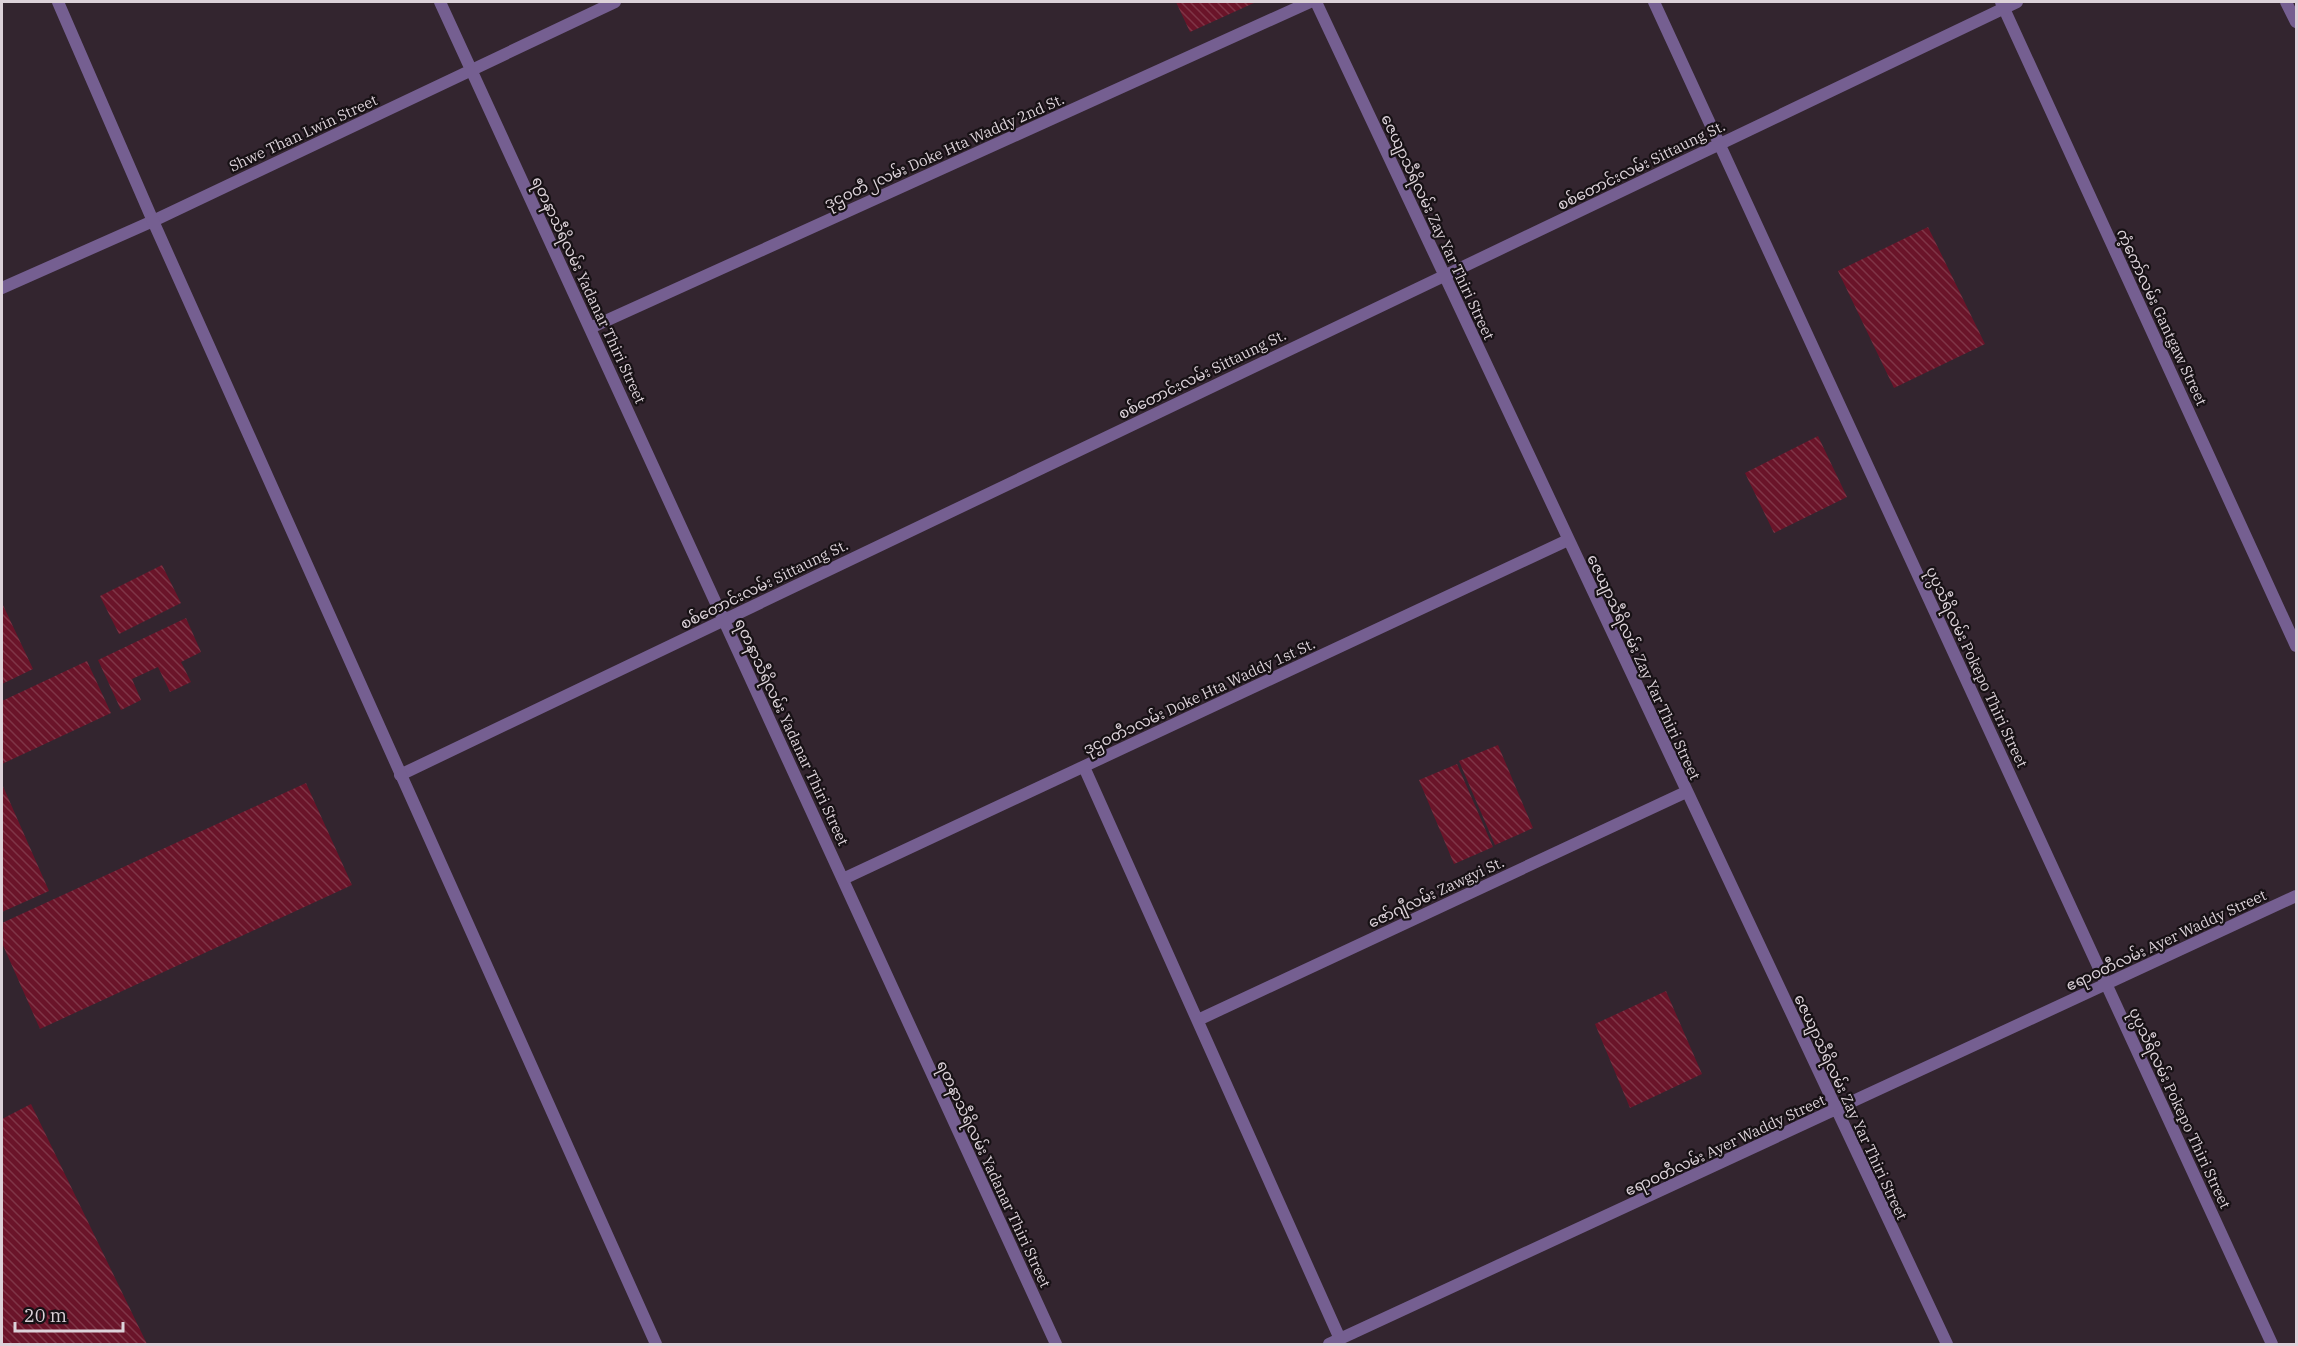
<svg xmlns="http://www.w3.org/2000/svg" width="2298" height="1346" font-family="'IBM Plex Serif','Noto Sans Myanmar',serif">
<defs>
<pattern id="building-back-hatch" width="6" height="6" patternUnits="userSpaceOnUse" patternTransform="scale(1.5)"><rect width="6" height="6" fill="#6a1429"/><path d="M-1 5l2 2M0 0l6 6M5-1l2 2" fill="none" stroke="#7f3547"/></pattern>
</defs>
<rect width="100%" height="100%" fill="#33252f"/>
<path fill="url(#building-back-hatch)" d="M1176 2H1256L1190 32Z
M1928 227 1985 344 1894 388 1838 271Z
M1818 436 1847 497 1774 533 1745 473Z
M162 565 181 603 119 634 100 596Z
M2 603 33 669 2 684Z
M186 618 201 652 181 662 191 682 170 692 158 667 132 679 141 700 121 710 98 660Z
M87 661 111 713 2 764V701Z
M1498 745 1533 828 1495 845 1459 761Z
M1457 764 1493 847 1454 864 1419 780Z
M306 783 352 885 40 1029 2 943V923Z
M2 784 49 891 2 912Z
M1666 991 1702 1074 1630 1108 1595 1024Z
M31 1104 147 1344H2V1119Z"/>
<g fill="none" stroke-linecap="round" stroke-linejoin="round">
<path stroke="#755f91" stroke-width="12" d="M440 2 1056 1344
M1316 2 1947 1344
M1654 2 2272 1344
M2001 2 2296 646
M2286 2 2296 22
M2 288 153 221 615 2
M590 328 1310 2
M1084 767 1340 1339
M400 775 2017 2
M843 879 1568 540
M1198 1020 1686 792
M1329 1344 2296 896"/>
<path stroke="#755f91" stroke-width="12" d="M58 2 153 221 656 1344"/>
</g>
<g text-anchor="middle" dominant-baseline="central" stroke-width="4.5" stroke-linejoin="round" paint-order="stroke">
<g font-size="15" fill="#dcd2d9" stroke="#171115">
<text transform="translate(303 133) rotate(-25)">Shwe Than Lwin Street</text>
<text transform="translate(944 151) rotate(-24)">ဒုဌဝတီ၂လမ်း Doke Hta Waddy 2nd St.</text>
<text transform="translate(1641 165) rotate(-26)">စစ်တောင်းလမ်း Sittaung St.</text>
<text transform="translate(1438 227) rotate(65)">ဇေယျာသီရိလမ်း Zay Yar Thiri Street</text>
<text transform="translate(589 290) rotate(65)">ရတနာသီရိလမ်း Yadanar Thiri Street</text>
<text transform="translate(2162 317) rotate(65)">ကံ့ကော်လမ်း Gantgaw Street</text>
<text transform="translate(1202 374) rotate(-26)">စစ်တောင်းလမ်း Sittaung St.</text>
<text transform="translate(764 584) rotate(-26)">စစ်တောင်းလမ်း Sittaung St.</text>
<text transform="translate(1644 667) rotate(65)">ဇေယျာသီရိလမ်း Zay Yar Thiri Street</text>
<text transform="translate(1977 667) rotate(65)">ပုပ္ပသီရိလမ်း Pokepo Thiri Street</text>
<text transform="translate(1199 696) rotate(-25)">ဒုဌဝတီ၁လမ်း Doke Hta Waddy 1st St.</text>
<text transform="translate(792 732) rotate(65)">ရတနာသီရိလမ်း Yadanar Thiri Street</text>
<text transform="translate(1436 892) rotate(-25)">ဇော်ဂျီလမ်း Zawgyi St.</text>
<text transform="translate(2166 940) rotate(-25)">ဧရာဝတီလမ်း Ayer Waddy Street</text>
<text transform="translate(1851 1107) rotate(65)">ဇေယျာသီရိလမ်း Zay Yar Thiri Street</text>
<text transform="translate(2180 1108) rotate(65)">ပုပ္ပသီရိလမ်း Pokepo Thiri Street</text>
<text transform="translate(1725 1145) rotate(-25)">ဧရာဝတီလမ်း Ayer Waddy Street</text>
<text transform="translate(994 1174) rotate(65)">ရတနာသီရိလမ်း Yadanar Thiri Street</text>
</g>
</g>
<rect width="2298" height="1346" fill="none" stroke="#dcd2d9" stroke-width="6"/>
<path d="M15 1322v9h108v-9" fill="none" stroke="#dcd2d9" stroke-width="3"/>
<text x="24" y="1322" font-size="18" fill="#dcd2d9" stroke="#171115" stroke-width="4.5" paint-order="stroke">20 m</text>
</svg>
